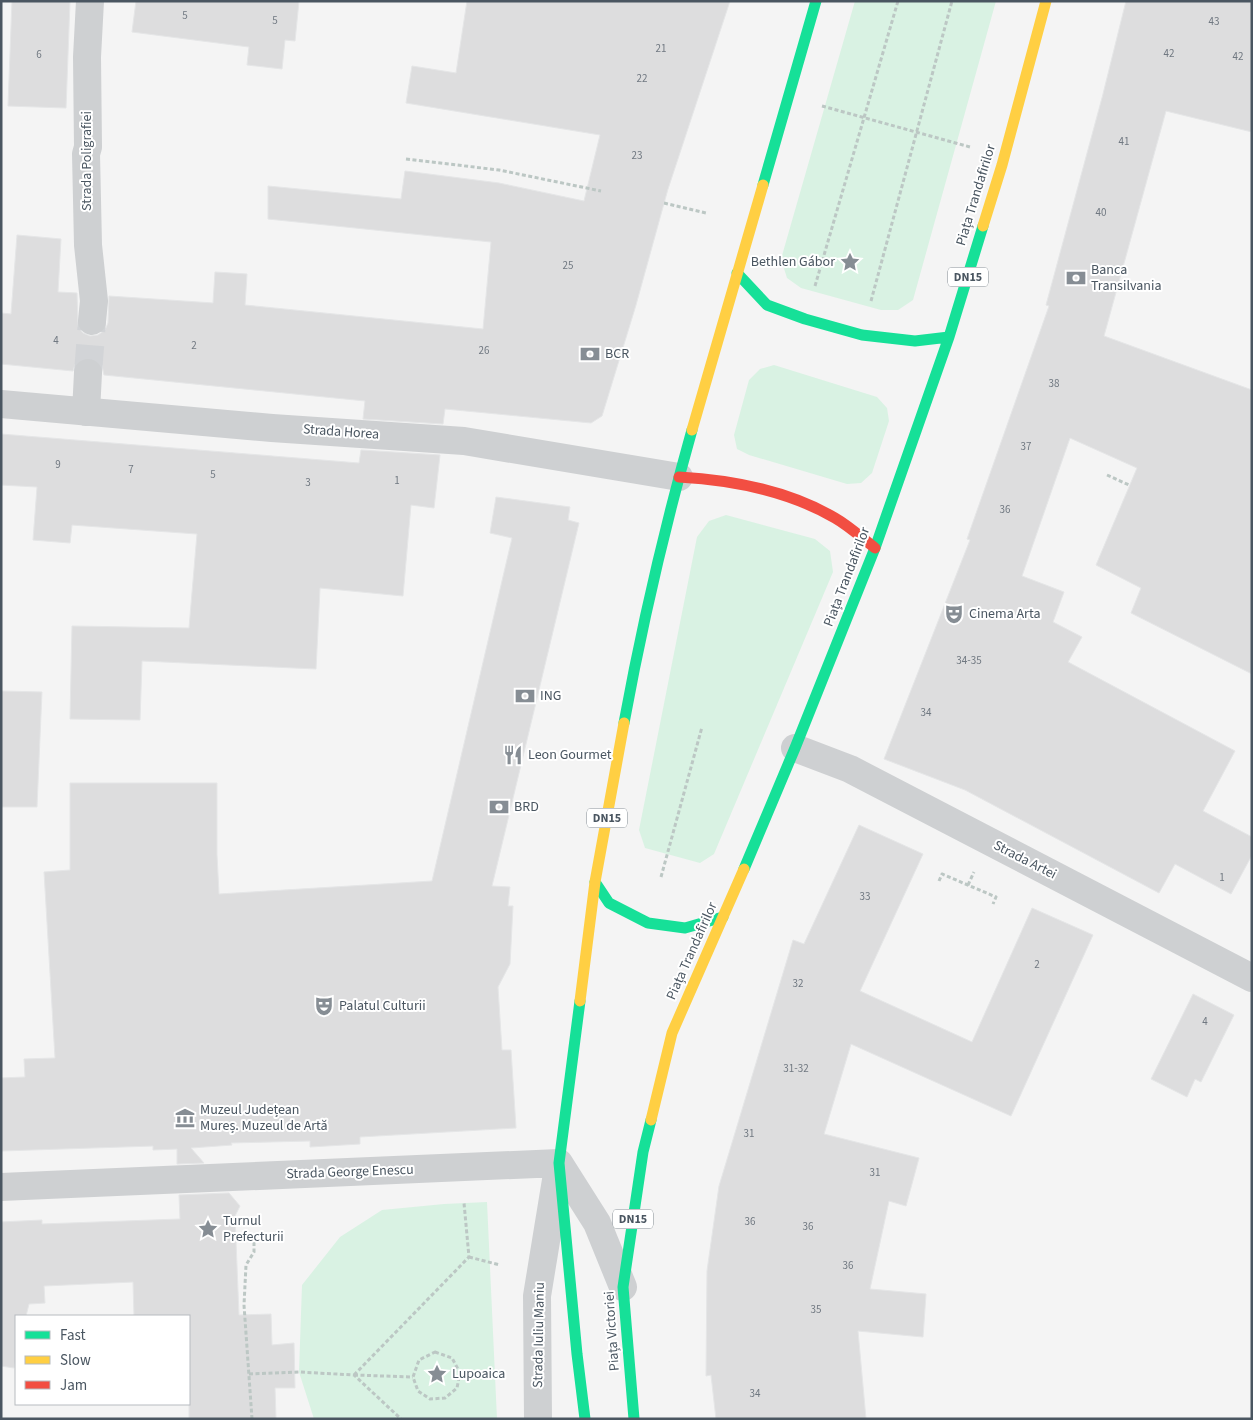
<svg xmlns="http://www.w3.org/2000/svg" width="1253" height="1420" font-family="'Source Sans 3',sans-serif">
<rect width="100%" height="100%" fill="#f4f4f4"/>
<path fill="#d9f2e3" d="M855 1H996L913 300 898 310H881L801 288 787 278 781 259Z
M774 365 877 397 887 408 889 421 872 473 861 483 847 484 749 455 737 449 734 435 749 380 760 369Z
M726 515 815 539 830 551 833 572 714 854 700 863 645 848 639 830 697 537 709 521Z
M487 1202 497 1419H314L299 1372 302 1285 340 1237 382 1210 444 1204Z"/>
<path fill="#ddddde" stroke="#e5e6e7" d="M12 1H70L66 108 8 106Z
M136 1H299L295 41 285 40 282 69 247 65 249 47 132 32Z
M467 1H730L668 189 636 305 602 416 591 423 445 409 443 424 363 419 365 401 104 375 102 365 97 360 89 357 80 359 75 364 73 371 1 364V313L11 314 17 235 61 239 58 292 77 293 78 327 83 333 90 336 98 335 105 330 108 323 109 296 213 303 215 272 247 274 245 305 483 329 491 242 268 219V186L401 199 405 171 499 183 584 201 600 135 406 103 412 66 456 73Z
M1126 1H1252V132L1166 111 1104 336 1252 390V674L1131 613 1141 588 1096 565 1137 468 1070 438 1022 576 1064 592 1053 622 1082 637 1068 662 1235 751 1203 811 1252 837V855L1231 894 1175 864 1159 893 965 790 884 759 970 540 967 539 1049 306 1046 305 1103 94Z
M1 434 359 463 361 450 440 455 434 508 411 505 403 596 320 588 316 669 142 661 140 720 70 719 72 626 189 628 197 534 72 525 70 543 33 540 37 487 1 485Z
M496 497 570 507 568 520 579 523 492 886 510 887 508 906H513L510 964 498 987 502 1050H511L516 1128 360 1137V1144L310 1147V1141L231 1143 232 1145 191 1148 204 1163 177 1164V1149L153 1150V1146L1 1151V1078L25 1077 24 1059 55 1058 44 872 70 870V783H217V855L219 894 432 881 512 538 490 533Z
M1 691 42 692 37 807H1Z
M859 825 923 854 860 991 972 1042 1032 908 1093 935 1011 1116 851 1044 824 1134 919 1158 906 1206 889 1201 870 1289 926 1294 923 1337 858 1331 866 1419H716L711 1375 706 1376 707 1271 719 1186 793 940 804 944Z
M1193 994 1234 1015 1201 1082 1195 1079 1187 1097 1151 1079Z
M229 1193 240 1206 235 1216 239 1315 271 1314 272 1345 294 1343 295 1388H275L276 1419H189V1316H134L133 1282 44 1286 45 1303 29 1304 26 1316H16V1359L14 1368 1 1366V1222L42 1220V1224L180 1219 179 1195Z"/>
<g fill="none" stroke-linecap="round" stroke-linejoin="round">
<path stroke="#d2d4d7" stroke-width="28" stroke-dasharray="28 14" stroke-linecap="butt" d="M88 373 92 321"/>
<path stroke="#bcc7c4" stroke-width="3" stroke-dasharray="4 2.5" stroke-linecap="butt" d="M822 106 970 147
M406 159 499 170 601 191
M664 203 706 213
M815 286 898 1
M871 301 952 1
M1107 475 1129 485
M661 877 702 727
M939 881 942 874 996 897 993 904
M968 885 974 872
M469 1257 500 1265
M435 1352 452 1358 460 1373 457 1388 445 1398 430 1399 418 1391 413 1377 419 1360Z
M460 1373 502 1372
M249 1374 299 1372 354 1375 401 1419
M354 1375 469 1257 464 1203
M354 1375 413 1377
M252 1419 244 1305 246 1265 254 1252V1241"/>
<path stroke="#ced0d2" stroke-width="28" d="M90 1 87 57 88 147 86 154 88 245 94 301 92 321
M1 404 272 428 464 441 679 477
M86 412 88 373
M795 748 850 769 1252 978
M559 1163 597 1223 623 1287
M1 1187 559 1163
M538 1419 537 1296 556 1180"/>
<path stroke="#16e098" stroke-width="11" d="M763 185 816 1
M737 273 767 305 805 319 862 335 915 341 949 337
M624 723C642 625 665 526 692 430
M744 869 795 748 875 548 949 337 983 226
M595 882 609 903 648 923 685 928 723 917
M580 1001 559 1163 577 1354 585 1419
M634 1419 623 1287 643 1152 651 1120"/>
<path stroke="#ffcf43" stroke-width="11" d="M983 226 1002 165 1046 1
M692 430 763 185
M580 1001 595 882 624 723
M651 1120 672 1033 744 869"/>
<path stroke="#f24e42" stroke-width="11" d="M679 477C733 480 787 490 835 518 849 526 862 538 875 548"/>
</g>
<defs>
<symbol id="sight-bare" viewBox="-9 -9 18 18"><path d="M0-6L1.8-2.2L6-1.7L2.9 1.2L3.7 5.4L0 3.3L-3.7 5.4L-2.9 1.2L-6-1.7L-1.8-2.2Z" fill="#868d94" stroke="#fff" stroke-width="2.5" paint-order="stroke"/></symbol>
<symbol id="bank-bare" viewBox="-9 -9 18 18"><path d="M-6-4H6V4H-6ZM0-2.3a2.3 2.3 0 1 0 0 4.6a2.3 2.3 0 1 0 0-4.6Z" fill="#868d94" stroke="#fff" stroke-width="2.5" paint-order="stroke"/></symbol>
<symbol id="theatre-bare" viewBox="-9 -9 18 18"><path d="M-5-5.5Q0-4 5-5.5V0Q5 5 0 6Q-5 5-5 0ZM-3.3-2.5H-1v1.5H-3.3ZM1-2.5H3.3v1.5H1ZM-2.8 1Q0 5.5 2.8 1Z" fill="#868d94" stroke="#fff" stroke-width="2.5" paint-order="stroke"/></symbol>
<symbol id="restaurant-bare" viewBox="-9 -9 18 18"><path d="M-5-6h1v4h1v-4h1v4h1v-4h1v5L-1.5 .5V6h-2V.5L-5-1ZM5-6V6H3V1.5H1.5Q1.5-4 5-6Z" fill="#868d94" stroke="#fff" stroke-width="2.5" paint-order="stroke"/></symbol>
<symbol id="museum-bare" viewBox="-9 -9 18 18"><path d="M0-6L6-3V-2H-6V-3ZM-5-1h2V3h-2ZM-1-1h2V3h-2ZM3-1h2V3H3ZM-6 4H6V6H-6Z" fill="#868d94" stroke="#fff" stroke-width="2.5" paint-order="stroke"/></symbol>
</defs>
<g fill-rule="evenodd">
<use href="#sight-bare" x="836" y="248" width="28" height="28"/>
<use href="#bank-bare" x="1062" y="264" width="28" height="28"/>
<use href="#bank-bare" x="576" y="340" width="28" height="28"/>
<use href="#theatre-bare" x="940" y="600" width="28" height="28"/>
<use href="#bank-bare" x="511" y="682" width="28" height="28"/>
<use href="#restaurant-bare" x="499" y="741" width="28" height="28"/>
<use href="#bank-bare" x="485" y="793" width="28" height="28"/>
<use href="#theatre-bare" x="310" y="992" width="28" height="28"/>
<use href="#museum-bare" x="171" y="1104" width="28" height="28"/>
<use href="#sight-bare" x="194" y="1215" width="28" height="28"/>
<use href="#sight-bare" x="423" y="1360" width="28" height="28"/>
</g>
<g text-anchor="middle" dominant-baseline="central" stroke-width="4" stroke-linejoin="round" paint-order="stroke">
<g font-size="11" fill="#707881">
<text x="185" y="15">5</text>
<text x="275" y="20">5</text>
<text x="1214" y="21">43</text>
<text x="661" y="48">21</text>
<text x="1169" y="53">42</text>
<text x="39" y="54">6</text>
<text x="1238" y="56">42</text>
<text x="642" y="78">22</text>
<text x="1124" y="141">41</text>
<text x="637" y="155">23</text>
<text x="1101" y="212">40</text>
<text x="568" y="265">25</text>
<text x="56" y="340">4</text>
<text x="194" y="345">2</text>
<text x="484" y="350">26</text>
<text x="1054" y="383">38</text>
<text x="1026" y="446">37</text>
<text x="58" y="464">9</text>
<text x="131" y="469">7</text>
<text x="213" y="474">5</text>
<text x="397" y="480">1</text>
<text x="308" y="482">3</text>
<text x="1005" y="509">36</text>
<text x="969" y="660">34-35</text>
<text x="926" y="712">34</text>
<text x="1222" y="877">1</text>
<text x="865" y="896">33</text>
<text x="1037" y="964">2</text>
<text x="798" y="983">32</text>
<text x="1205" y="1021">4</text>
<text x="796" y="1068">31-32</text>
<text x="749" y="1133">31</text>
<text x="875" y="1172">31</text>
<text x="750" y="1221">36</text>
<text x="808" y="1226">36</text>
<text x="848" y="1265">36</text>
<text x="816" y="1309">35</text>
<text x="755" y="1393">34</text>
</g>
<g fill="#fff" stroke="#808990" stroke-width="1">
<rect x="948" y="267.5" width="40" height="19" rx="4"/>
<rect x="587" y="808.5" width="40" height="19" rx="4"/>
<rect x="613" y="1209.5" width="40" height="19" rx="4"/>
</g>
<g font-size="12" font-weight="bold" fill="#4a5661">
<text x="968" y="277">DN15</text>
<text x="607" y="818">DN15</text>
<text x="633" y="1219">DN15</text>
</g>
<g font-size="14" fill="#4a5661" stroke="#fff">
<text transform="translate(87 161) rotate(-90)">Strada Poligrafiei</text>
<text transform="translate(976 195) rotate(-73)">Piața Trandafirilor</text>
<text transform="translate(341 432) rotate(4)">Strada Horea</text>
<text transform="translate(847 577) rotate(-69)">Piața Trandafirilor</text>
<text transform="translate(1025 860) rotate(27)">Strada Artei</text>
<text transform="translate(692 951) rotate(-66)">Piața Trandafirilor</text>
<text transform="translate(350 1172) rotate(-2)">Strada George Enescu</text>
<text transform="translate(612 1331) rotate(-94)">Piața Victoriei</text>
<text transform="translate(539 1335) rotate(-89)">Strada Iuliu Maniu</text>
</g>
<g font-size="14" fill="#4a5661" stroke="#fff" text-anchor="start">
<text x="835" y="262" text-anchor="end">Bethlen Gábor</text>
<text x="1091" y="270">Banca<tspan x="1091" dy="16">Transilvania</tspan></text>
<text x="605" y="354">BCR</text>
<text x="969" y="614">Cinema Arta</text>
<text x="540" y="696">ING</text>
<text x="528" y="755">Leon Gourmet</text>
<text x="514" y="807">BRD</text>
<text x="339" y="1006">Palatul Culturii</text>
<text x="200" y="1110">Muzeul Județean<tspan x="200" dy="16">Mureș. Muzeul de Artă</tspan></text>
<text x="223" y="1221">Turnul<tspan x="223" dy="16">Prefecturii</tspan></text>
<text x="452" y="1374">Lupoaica</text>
</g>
</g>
<rect width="1253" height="1420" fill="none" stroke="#4a5661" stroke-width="5"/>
<rect x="15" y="1315" width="175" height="90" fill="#ffffff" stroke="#b7bbc0"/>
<rect x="25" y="1331" width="25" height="8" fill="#16e098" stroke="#b7bbc0"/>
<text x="60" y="1340" font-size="15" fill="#4a5661">Fast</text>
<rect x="25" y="1356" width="25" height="8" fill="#ffcf43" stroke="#b7bbc0"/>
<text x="60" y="1365" font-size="15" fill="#4a5661">Slow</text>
<rect x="25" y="1381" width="25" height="8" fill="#f24e42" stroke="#b7bbc0"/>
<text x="60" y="1390" font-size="15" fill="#4a5661">Jam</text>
</svg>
